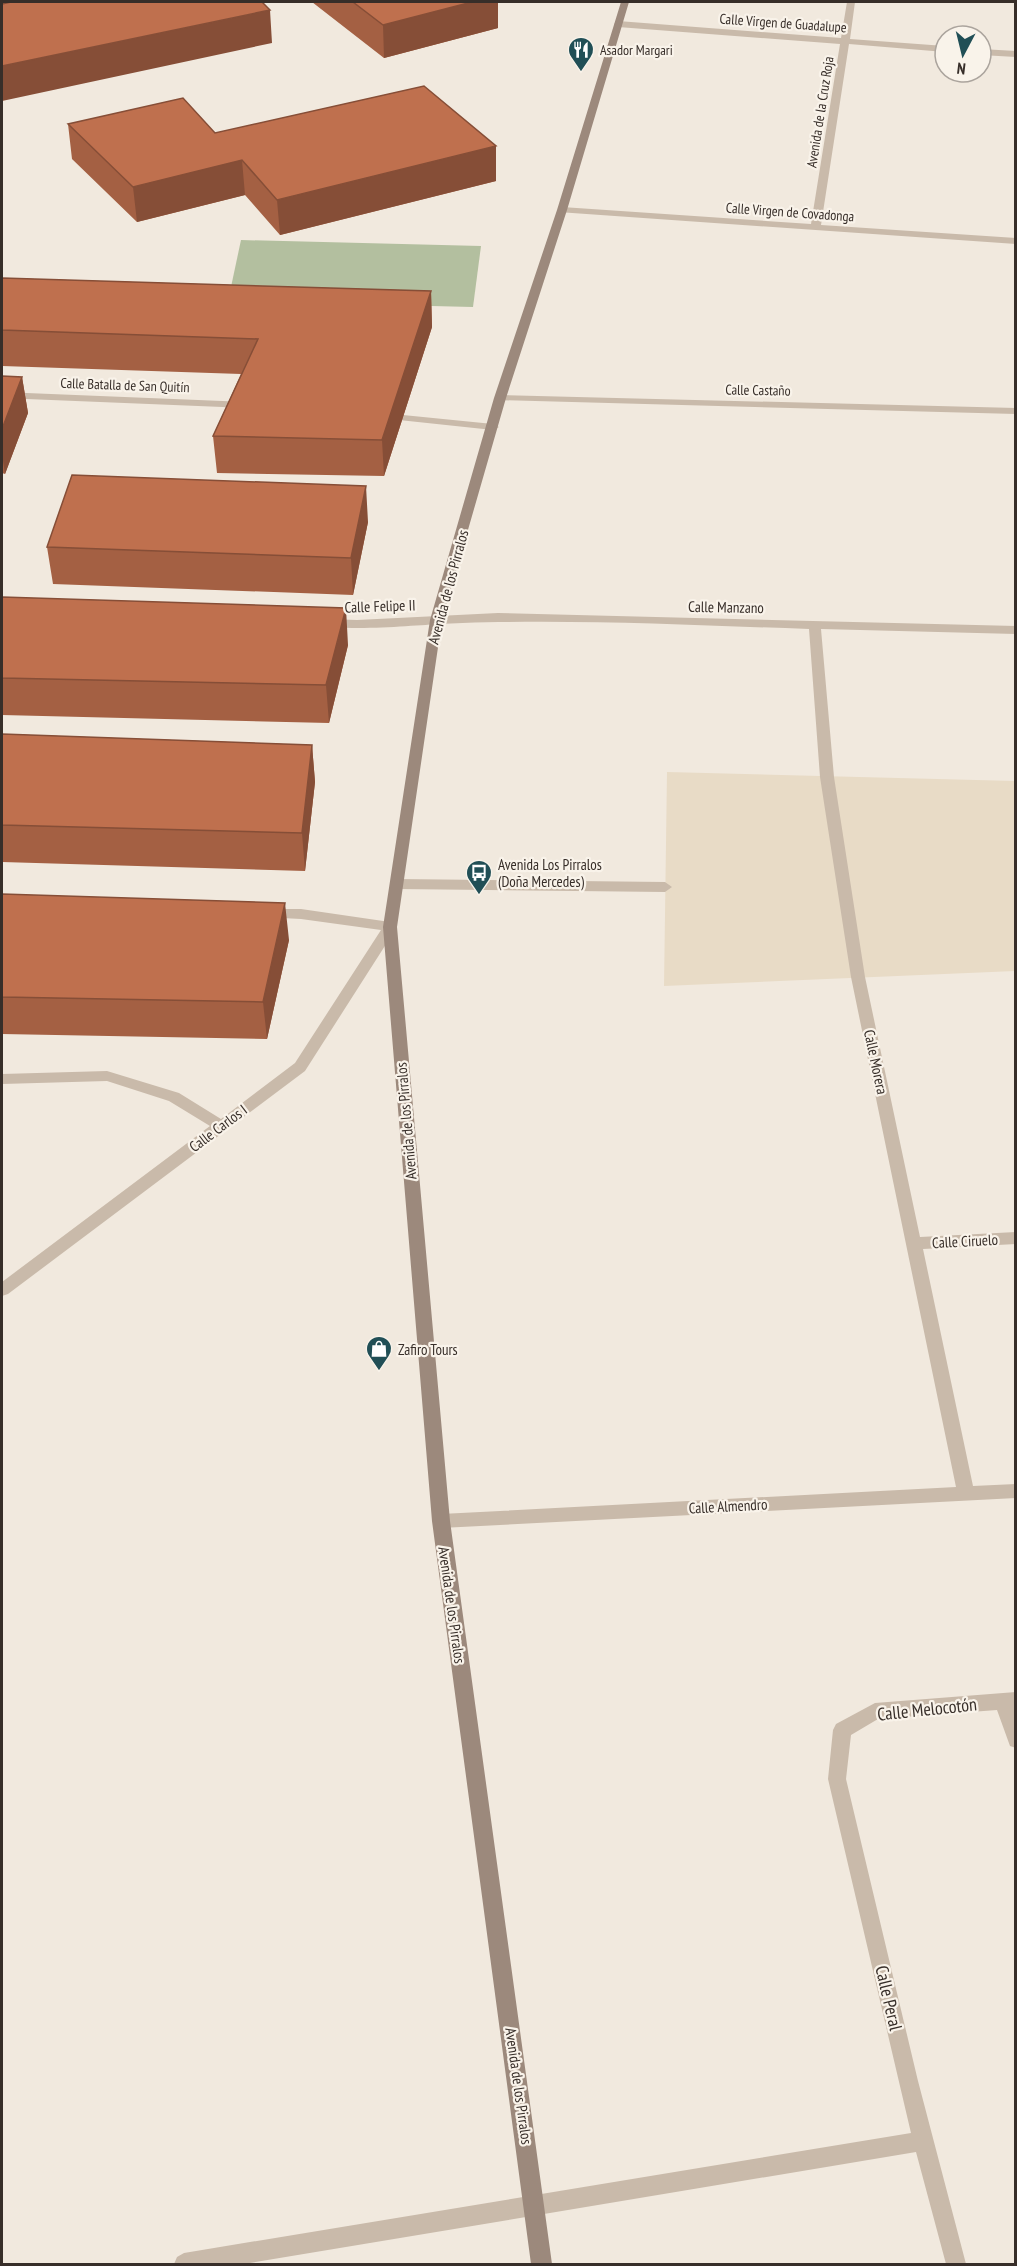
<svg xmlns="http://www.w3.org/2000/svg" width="1017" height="2266" font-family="'PT Sans Narrow',sans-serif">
<rect width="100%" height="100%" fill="#f1e9de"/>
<path fill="#b3bf9f" d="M241 240 481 246 473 307 228 301Z"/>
<path fill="#e8dbc6" d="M667 772 1015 781V971L664 986Z"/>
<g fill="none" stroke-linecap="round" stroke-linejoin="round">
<path fill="#c9baaa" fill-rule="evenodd" d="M847 2H855L850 39 945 46V52L849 44 821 225 1016 238V244L558 212V208L562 207 811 224 840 44 618 27 614 24 618 21 841 38Z
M981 49 1016 51V57L981 55Z
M2 392 247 402 253 405 247 408 2 398Z
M500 395 1016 408V414L496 400V396Z
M403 415 493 424 499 427 493 430 399 420V416Z
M498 613 1016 626V634L821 629 834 777 865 977 920 1237 1016 1232V1244L923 1249 973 1486 1016 1484V1498L441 1528 435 1526 432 1521 435 1516 441 1514 956 1487 851 977 820 777 809 629C686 625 562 618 439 624 420 625 332 633 322 623L328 619 357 620Z
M397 879 665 882 672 887 665 892 397 889 390 884Z
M267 909H301L390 922 397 927 305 1071 8 1294 2 1296V1282L210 1126 169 1101 107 1081 2 1084V1074L107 1071 179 1093 221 1119 295 1063 381 930 301 919 262 917 260 914Z
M1016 1692V1748L1010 1746 997 1710 878 1719 851 1735 846 1779 918 2081 966 2264H946L916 2152 244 2264H174L177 2257 184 2253 911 2133 828 1779 833 1730 836 1724 875 1703Z"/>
<path fill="#9c897c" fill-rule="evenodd" d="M621 2H629L567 210 506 398 442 620 397 927 450 1521 552 2264H531L432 1521 383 927 430 620 494 398 557 210Z"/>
</g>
<path fill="#a46043" d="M312 2H498V28L384 58Z
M68 124 215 133 496 146V181L280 235 245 195 137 222 72 159Z
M2 278 431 291 432 327 384 476 217 473 213 436 241 374 2 366Z
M2 376 22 377 28 413 5 474 2 473Z
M368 522 353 595 53 584 47 547Z
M2 597 348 645 329 723 2 715Z
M2 734 312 745 315 782 305 871 2 862Z
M2 894 289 940 267 1039 2 1034Z"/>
<path fill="#864e37" d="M472 2H498V28L384 58 383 25Z
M270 10 272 43 2 101V66Z
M496 146V181L280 235 277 200Z
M242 160 245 195 137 222 133 187Z
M431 291 432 327 384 476 382 440Z
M22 377 28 413 5 474 2 454V429Z
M366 486 368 522 353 595 351 558Z
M346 608 348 645 329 723 326 685Z
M312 745 315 782 305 871 302 833Z
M285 903 289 940 267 1039 263 1002Z"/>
<path fill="#bf704e" stroke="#864e37" stroke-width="1.5" d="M11 2H262L270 10 2 66V4Z
M353 2H472L383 25Z
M424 86 496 146 277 200 242 160 133 187 68 124 183 98 215 133Z
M2 278 431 291 382 440 213 436 258 339 2 330Z
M2 376 22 377 2 429Z
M72 475 366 486 351 558 47 547Z
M2 597 346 608 326 685 2 678Z
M2 734 312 745 302 833 2 825Z
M2 894 285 903 263 1002 2 997Z"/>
<defs>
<symbol id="restaurant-pin" viewBox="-11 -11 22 30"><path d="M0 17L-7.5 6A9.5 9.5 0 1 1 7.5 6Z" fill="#214f56" stroke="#f9f3ea"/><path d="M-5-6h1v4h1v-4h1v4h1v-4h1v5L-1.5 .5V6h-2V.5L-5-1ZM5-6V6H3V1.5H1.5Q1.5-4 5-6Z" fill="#fff"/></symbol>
<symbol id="bus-pin" viewBox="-11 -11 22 30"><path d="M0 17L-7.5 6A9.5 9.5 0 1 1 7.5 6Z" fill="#214f56" stroke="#f9f3ea"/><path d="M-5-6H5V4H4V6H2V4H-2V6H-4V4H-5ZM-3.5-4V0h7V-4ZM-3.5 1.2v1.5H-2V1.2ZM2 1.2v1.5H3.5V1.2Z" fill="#fff"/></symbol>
<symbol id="shop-pin" viewBox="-11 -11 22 30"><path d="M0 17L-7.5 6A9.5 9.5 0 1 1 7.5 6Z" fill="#214f56" stroke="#f9f3ea"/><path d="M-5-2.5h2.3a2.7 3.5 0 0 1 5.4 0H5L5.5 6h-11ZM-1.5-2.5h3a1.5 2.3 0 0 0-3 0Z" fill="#fff"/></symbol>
</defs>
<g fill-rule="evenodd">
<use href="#restaurant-pin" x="566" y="35" width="30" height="40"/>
<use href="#bus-pin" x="464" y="858" width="30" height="40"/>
<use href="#shop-pin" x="364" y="1334" width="30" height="40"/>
</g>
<g text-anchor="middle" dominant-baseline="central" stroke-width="4.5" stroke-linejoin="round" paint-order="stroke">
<g font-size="14" fill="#372e29" stroke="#f9f3ea">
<text transform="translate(783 23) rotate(4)">Calle Virgen de Guadalupe</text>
<text transform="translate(820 112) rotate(-81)">Avenida de la Cruz Roja</text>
<text transform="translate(790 212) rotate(4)">Calle Virgen de Covadonga</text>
<text transform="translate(125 385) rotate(2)">Calle Batalla de San Quitín</text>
<text transform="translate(758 390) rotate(1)">Calle Castaño</text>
</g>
<g font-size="14" fill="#372e29" stroke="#f9f3ea" text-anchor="start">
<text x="600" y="50">Asador Margari</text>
</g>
<g font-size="15" fill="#372e29" stroke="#f9f3ea">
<text transform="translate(448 587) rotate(-75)">Avenida de los Pirralos</text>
<text transform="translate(380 606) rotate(-2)">Calle Felipe II</text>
<text transform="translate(726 607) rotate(1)">Calle Manzano</text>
<text transform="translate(876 1062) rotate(78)">Calle Morera</text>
<text transform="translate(406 1121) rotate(-95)">Avenida de los Pirralos</text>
<text transform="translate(218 1128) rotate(-37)">Calle Carlos I</text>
<text transform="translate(965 1241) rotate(-3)">Calle Ciruelo</text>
<text transform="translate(728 1506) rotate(-3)">Calle Almendro</text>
<text transform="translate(452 1605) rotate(82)">Avenida de los Pirralos</text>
<text transform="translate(519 2086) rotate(82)">Avenida de los Pirralos</text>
</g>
<g font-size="15" fill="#372e29" stroke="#f9f3ea" text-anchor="start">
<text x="498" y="864">Avenida Los Pirralos<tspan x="498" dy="17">(Doña Mercedes)</tspan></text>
<text x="398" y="1349">Zafiro Tours</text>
</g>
<g font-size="18" fill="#372e29" stroke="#f9f3ea">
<text transform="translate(927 1709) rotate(-6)">Calle Melocotón</text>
<text transform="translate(889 1998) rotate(77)">Calle Peral</text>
</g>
</g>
<rect width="1017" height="2266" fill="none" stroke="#372e29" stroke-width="6"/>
<g transform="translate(963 54) rotate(187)"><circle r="28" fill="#f9f3ea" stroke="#aba49d" stroke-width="1.5"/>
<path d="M0-4.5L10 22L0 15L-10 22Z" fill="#214f56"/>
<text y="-9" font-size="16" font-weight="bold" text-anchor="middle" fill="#372e29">N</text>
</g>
</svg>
